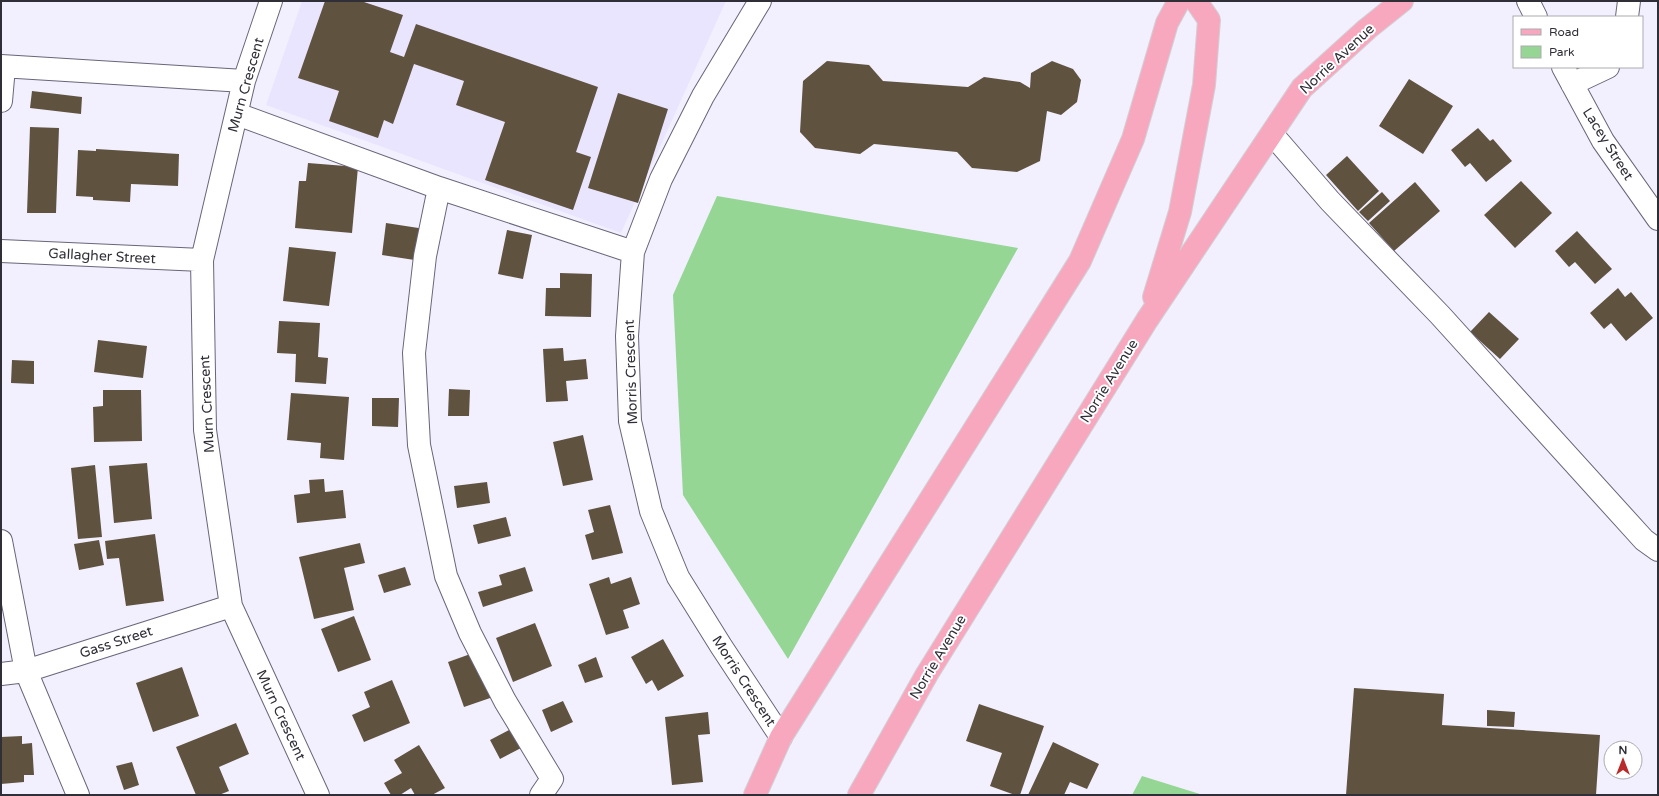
<svg xmlns="http://www.w3.org/2000/svg" width="1659" height="796" font-family="'Varela Round',sans-serif">
<rect width="100%" height="100%" fill="#f2f0fe"/>
<path fill="#eae5ff" d="M302 1H726L621 233 266 105Z"/>
<path fill="#95d695" d="M717 196 1018 248 788 659 683 495 673 295Z
M1142 776 1203 795H1132Z"/>
<path fill="#5f5340" d="M325 1H361L403 15 390 52 404 57 416 24 598 87 576 152 591 157 573 210 485 180 505 122 456 105 464 81 414 64 393 124 384 120 378 138 329 121 339 91 298 78Z
M827 61 869 65 883 81 968 87 984 77 1020 82 1030 88 1031 73 1052 61 1073 69 1081 80 1077 102 1061 115 1047 111 1040 161 1017 172 972 168 957 152 874 144 860 154 815 148 800 132 803 81Z
M1409 79 1453 106 1423 154 1379 126Z
M32 91 82 97 81 114 30 108Z
M618 93 668 109 638 203 588 188Z
M30 127 59 128 56 213H27Z
M1478 128 1490 141 1493 139 1512 161 1486 182 1470 163 1465 167 1451 150Z
M96 149 179 154 178 186 131 184 130 202 93 200V197L76 196 78 150 96 151Z
M1347 156 1379 191 1358 211 1326 175Z
M308 163 358 167 352 233 295 228 299 181H306Z
M1521 181 1552 213 1515 248 1484 215Z
M1415 182 1440 211 1394 251 1369 223Z
M1382 192 1390 201 1368 221 1359 212Z
M386 223 425 229 421 261 382 255Z
M507 230 532 235 523 279 498 274Z
M1577 231 1612 269 1595 284 1575 262 1569 267 1555 251Z
M289 247 336 252 329 306 283 301Z
M560 273 592 274 591 317 545 316 546 288H560Z
M1618 288 1625 297 1631 292 1653 318 1626 341 1611 323 1604 329 1590 313Z
M1489 312 1519 339 1500 359 1470 332Z
M279 321 320 323 318 357 328 358 326 384 295 382 296 354 277 353Z
M98 340 147 346 143 378 94 372Z
M563 348 564 361 586 359 588 379 566 381 568 401 546 402 543 349Z
M12 360 34 361V384L11 383Z
M449 389 470 390 469 416H448Z
M103 390H141L142 441 94 442 93 407 103 406Z
M291 393 349 397 344 460 320 458 321 443 287 440Z
M372 398H399L398 427 372 426Z
M583 435 593 480 563 486 553 442Z
M147 463 152 519 114 523 109 466Z
M95 465 102 537 78 539 71 468Z
M324 479 325 492 343 490 346 518 297 523 294 495 310 493 309 480Z
M487 482 490 503 457 508 454 486Z
M610 505 623 553 592 560 585 535 594 532 588 510Z
M506 517 511 536 478 544 473 525Z
M155 534 164 601 126 606 119 558 107 559 105 541Z
M99 540 104 565 79 570 74 544Z
M360 543 365 563 344 568 354 610 314 619 299 557Z
M405 567 411 585 384 593 378 575Z
M525 567 533 591 483 607 478 592 502 585 499 575Z
M609 577 611 584 631 577 640 604 623 610 629 628 606 635 589 584Z
M354 616 371 660 338 672 321 629Z
M535 623 552 666 513 682 496 638Z
M663 639 684 676 658 691 652 680 646 684 631 657Z
M476 652 493 697 464 707 448 662Z
M596 657 603 677 585 683 578 665Z
M182 667 199 716 153 732 136 683Z
M392 680 410 723 364 742 352 715 370 707 364 692Z
M1354 688 1444 694 1442 725 1600 735 1596 795H1346Z
M563 701 573 722 551 732 542 710Z
M979 704 1044 726 1020 795H1015L990 786 1002 753 966 741Z
M1487 710 1515 712 1514 727 1487 726Z
M708 712 710 734 698 735 703 782 672 785 665 717Z
M236 723 249 754 219 767 229 791 219 795H196L176 747Z
M513 728 523 747 500 759 490 740Z
M22 736V744L32 743 34 775H24V782L1 784V737Z
M1053 742 1099 764 1087 789 1070 782 1064 795H1028Z
M419 745 445 788 432 795H415L411 788 400 795H391L384 783 402 773 394 760Z
M132 762 139 785 124 790 116 766Z"/>
<g fill="none" stroke-linecap="round" stroke-linejoin="round">
<defs>
<path id="minor" d="M271 1 244 81 202 260 205 430 231 606 318 795
M760 1 703 96 661 179 633 252 627 336 630 421 651 511 678 577 721 646 781 737
M1528 1 1536 17
M1627 17 1629 1
M1 66 244 81
M1563 67 1603 141 1658 219
M1572 84 1608 67
M1 101 4 67
M237 114 439 188 633 252
M1272 134 1330 201 1440 315 1644 540 1658 550
M439 188 425 256 414 353 419 445 446 576 470 633 505 701 552 779 541 795
M1 251 202 260
M1 541 26 671 78 795
M1 674 26 671 231 606"/>
<path id="major" d="M1154 297 1180 212 1204 85 1209 20 1196 1
M755 795 781 737 1080 261 1133 139 1167 23 1179 1
M859 795 927 674 1147 320 1302 88 1367 29 1402 1"/>
</defs>
<use href="#minor" stroke="#69657a" stroke-width="24"/>
<use href="#major" stroke="#d1d1d3" stroke-width="24"/>
<use href="#minor" stroke="#fff" stroke-width="22"/>
<use href="#major" stroke="#f8a8be" stroke-width="22"/>
</g>
<g text-anchor="middle" dominant-baseline="central" stroke-width="4" stroke-linejoin="round" paint-order="stroke">
<g font-size="14" fill="#302e37" stroke="#fff">
<text transform="translate(1337 59) rotate(-43)">Norrie Avenue</text>
<text transform="translate(246 85) rotate(-74)">Murn Crescent</text>
<text transform="translate(1608 144) rotate(58)">Lacey Street</text>
<text transform="translate(102 256) rotate(3)">Gallagher Street</text>
<text transform="translate(631 372) rotate(-92)">Morris Crescent</text>
<text transform="translate(1109 381) rotate(-58)">Norrie Avenue</text>
<text transform="translate(207 404) rotate(-93)">Murn Crescent</text>
<text transform="translate(116 642) rotate(-18)">Gass Street</text>
<text transform="translate(938 657) rotate(-59)">Norrie Avenue</text>
<text transform="translate(744 681) rotate(57)">Morris Crescent</text>
<text transform="translate(281 715) rotate(65)">Murn Crescent</text>
</g>
</g>
<rect width="1659" height="796" fill="none" stroke="#302e37" stroke-width="4"/>
<rect x="1513" y="16" width="130" height="52" fill="#ffffff" stroke="#acabaf"/>
<rect x="1521" y="29" width="20" height="6" fill="#f8a8be" stroke="#acabaf"/>
<text x="1549" y="36" font-size="12" fill="#302e37">Road</text>
<rect x="1521" y="46" width="20" height="12" fill="#95d695" stroke="#acabaf"/>
<text x="1549" y="56" font-size="12" fill="#302e37">Park</text>
<g transform="translate(1623 760)"><circle r="19" fill="#ffffff" stroke="#acabaf"/>
<path d="M0-3L7 15L0 10L-7 15Z" fill="#b92a2a"/>
<text y="-6" font-size="11" font-weight="bold" text-anchor="middle" fill="#302e37">N</text>
</g>
</svg>
